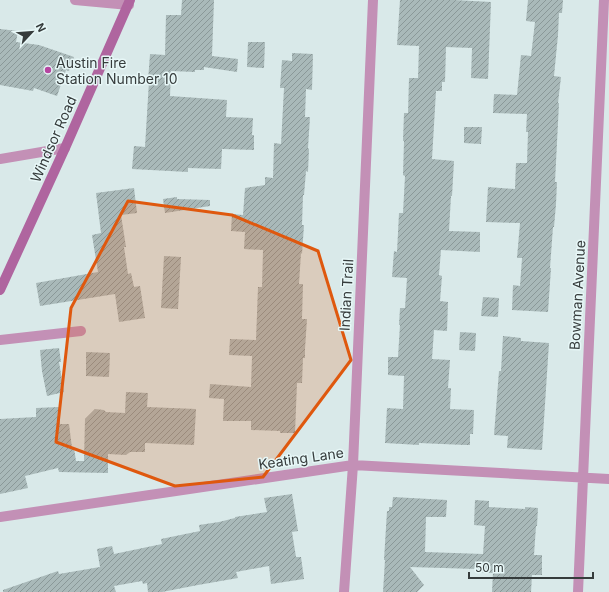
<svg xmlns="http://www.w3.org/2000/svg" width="609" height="592" font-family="Inter,sans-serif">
<defs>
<pattern id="building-hatch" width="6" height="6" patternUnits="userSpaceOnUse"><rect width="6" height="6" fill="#a9b9b9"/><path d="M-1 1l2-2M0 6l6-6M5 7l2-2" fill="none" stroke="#8a9898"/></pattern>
</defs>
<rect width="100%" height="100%" fill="#d9e9e9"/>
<path fill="url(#building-hatch)" d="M182 0H214L212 56 238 59 237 72 204 67V70H195V72L171 71 170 96 227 100 226 117 253 118 252 135H254V150L222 149 221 169 188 168V172L132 169 134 146 145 147 149 81H148L150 54 165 55 166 15H181Z
M400 0H454L491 2 488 79 471 78 472 48 446 47 445 82H442V91H436L432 159 454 161 452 196H451L449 231 480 232V252L441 250 439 275 442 276 440 301 448 302 447 331 434 330 432 359 450 360 448 388H451L450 409 474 410 473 434H470V445H465L419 443V445L385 443 387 408 403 409 404 376 388 375V357H398L400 325H399L400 308H405L407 278 392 277 394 251 397 252 399 213H403L405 176 403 175 404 141H403L404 113H408L409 78H418L419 46 397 45Z
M528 0H563L562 13H559L558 35 554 76 561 77 558 103H559L555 182H557L556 204 554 227H553L550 268H551L548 312 512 310 513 285 520 286 522 258H517L520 223 486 222 488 187 515 189 516 163H527L528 132H526L527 114 493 113 494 94 517 95 521 55 531 56 535 22 526 21Z
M0 29 18 31 16 42 39 45 74 57 69 71 66 70 57 96 34 88 33 91 0 85Z
M248 42H265L264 68 247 67Z
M292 53 313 54 312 90 306 89 305 117H310L308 148 309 149 308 172 306 171 304 195H303L302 225H304L302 254 301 253 299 284H303L302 319H307L305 349V358H303L302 383H297L295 433H280V431L251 430V421H223L224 399 209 398 210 384 251 387 252 356 229 355 230 339 256 340 258 287H262L263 250 244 249 245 232 231 231 232 214 243 215 245 188 265 185V177L273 178 274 143 281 144 284 88H280L282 60 292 61Z
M464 127H482L481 144 464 143Z
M134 188 137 213 121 215 126 247H124L128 274 131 273 134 287 140 286 145 318 119 322 115 294 40 306 36 283 98 272 92 235 101 233 96 193Z
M177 197V199L210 200V206L165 213 163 199Z
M164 256 181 257 178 309 161 308Z
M483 297 499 298 498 317 481 316Z
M460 332 476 333 475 351 459 350Z
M503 336 521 338V341L549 343 542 450 507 448 508 436 494 435 499 371H501Z
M59 348 61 362H59L64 392 47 396 42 371 40 350Z
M86 352 110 353 109 377 86 376Z
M126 392 148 393 147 407 196 409 194 445 145 443V452H130L126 455 108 454V473L59 472 58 468 25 476 28 488 0 494V419L36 417V408L59 407 60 424H69L72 448H74L76 461H84L85 419 95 409 104 410 106 412 125 413Z
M292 494 298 531 292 532 296 557H301L304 579 271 584 269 566 236 572 238 578 198 585 162 592H148L147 583 143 584 142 581 114 586 116 592H3V590L58 571 59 574 100 567 97 549 112 546 114 554 162 544 161 539 200 531 199 525 219 522 235 518V517L267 512 264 498Z
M393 497 447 500 446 517H426L425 552 483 554 485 526 474 525 475 500 489 501V507L525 509V507L538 508 537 526H536L534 555H542V575H532L531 592H492L493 573 476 572V569L410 567 424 585 417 592H383L385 560H384L387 511H389V507H392Z"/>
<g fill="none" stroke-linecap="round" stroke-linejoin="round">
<path stroke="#c390b6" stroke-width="10" d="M0 340 81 331"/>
<path stroke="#c390b6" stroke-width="10" d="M75 0 129 5
M0 159 65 148
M0 517 353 465 609 479
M344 592 353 465 373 0
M578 592 604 0"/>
<path stroke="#af659f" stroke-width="10" d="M0 290 65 148 130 0"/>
</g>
<path fill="#df580e" fill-opacity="0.2" stroke="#df580e" stroke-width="3" stroke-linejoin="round" d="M128 201 232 215 318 251 351 360 263 477 175 486 56 442 71 308Z"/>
<circle fill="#b645a1" stroke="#e7f7f7" stroke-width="1.5" cx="48" cy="70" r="4"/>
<g text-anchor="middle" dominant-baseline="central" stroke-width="3" stroke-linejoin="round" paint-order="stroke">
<g font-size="14" fill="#363c3c" stroke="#e7f7f7" text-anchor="start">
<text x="56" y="62">Austin Fire<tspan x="56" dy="16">Station Number 10</tspan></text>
</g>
<g font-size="14" fill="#363c3c" stroke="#e7f7f7">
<text transform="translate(53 139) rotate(-66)">Windsor Road</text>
<text transform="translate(346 295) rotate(-87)">Indian Trail</text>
<text transform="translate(577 295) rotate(-87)">Bowman Avenue</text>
<text transform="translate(301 458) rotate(-8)">Keating Lane</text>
</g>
</g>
<g transform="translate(32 32) rotate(64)" stroke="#e7f7f7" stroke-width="3" paint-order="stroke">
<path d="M0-3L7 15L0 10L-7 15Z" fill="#363c3c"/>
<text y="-6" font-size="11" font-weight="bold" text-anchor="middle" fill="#363c3c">N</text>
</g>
<path d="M469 572v6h124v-6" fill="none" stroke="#363c3c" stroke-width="2"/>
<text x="475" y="572" font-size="12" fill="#363c3c" stroke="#e7f7f7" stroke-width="3" paint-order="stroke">50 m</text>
</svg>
